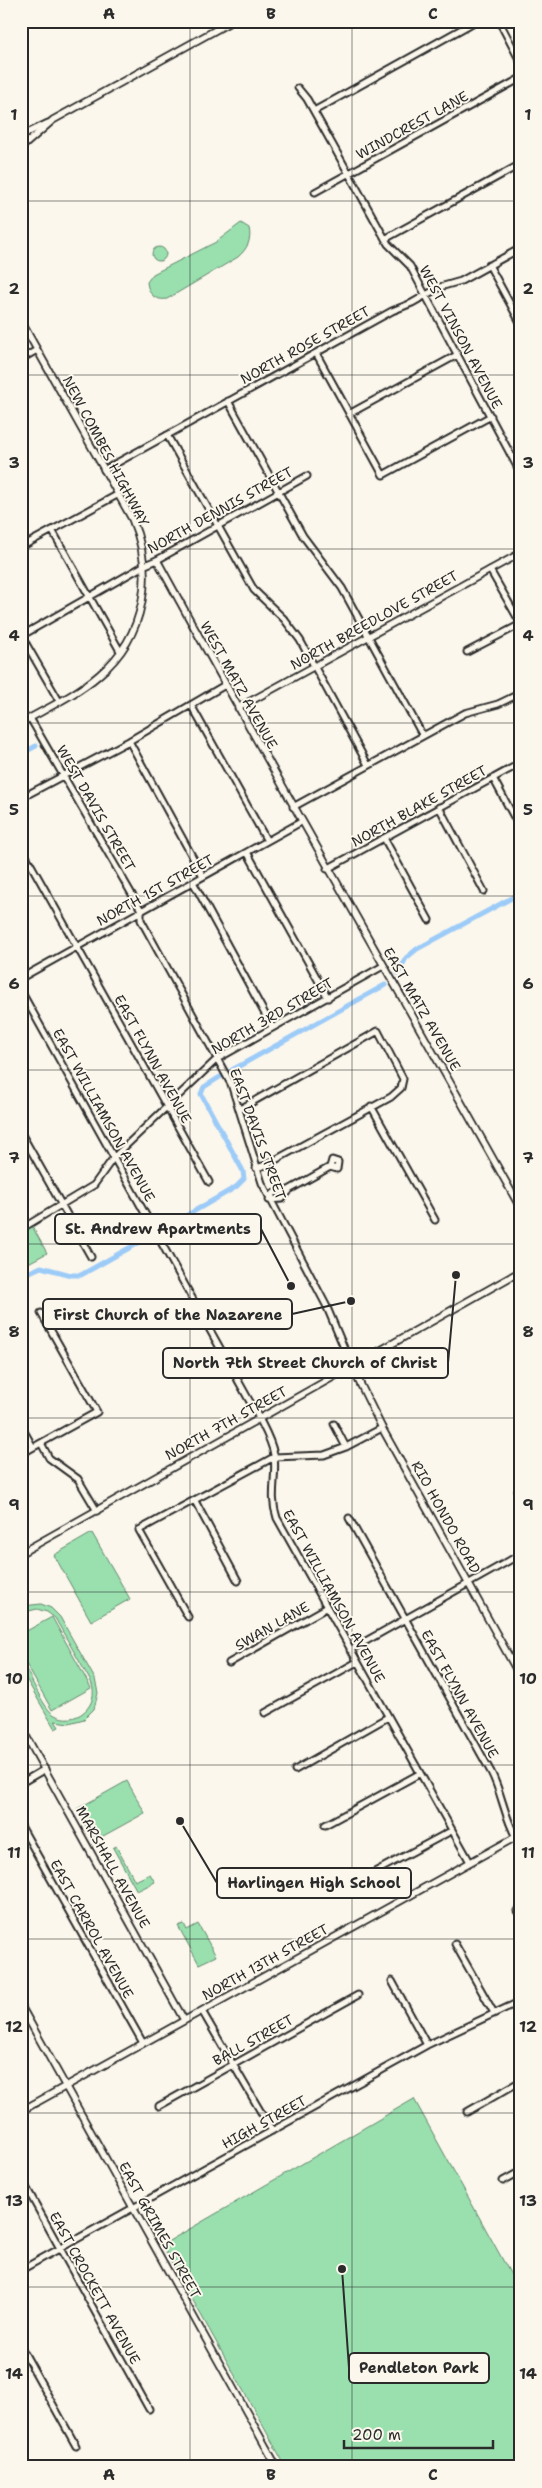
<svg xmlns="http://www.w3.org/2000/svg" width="542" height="2488" font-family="'Shantell Sans',sans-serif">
<rect width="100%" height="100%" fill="#fbf7ec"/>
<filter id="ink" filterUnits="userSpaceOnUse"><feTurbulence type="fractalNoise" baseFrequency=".02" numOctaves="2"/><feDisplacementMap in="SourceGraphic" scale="10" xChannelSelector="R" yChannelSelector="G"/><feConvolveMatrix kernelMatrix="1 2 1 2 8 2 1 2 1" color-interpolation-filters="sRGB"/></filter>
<g filter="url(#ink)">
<path fill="#99e0ae" stroke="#62866c" d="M241 223 249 228C252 240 247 249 238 257L167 299C155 301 148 294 147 282L153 274 216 242Z
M152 254a7 7 0 1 1 14 0a7 7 0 1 1-14 0Z
M32 1226 47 1253 21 1267V1232Z
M92 1533 130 1599 91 1621 54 1555Z
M41 1604 51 1608 60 1617 95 1679 98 1693 94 1709 84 1719 69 1723 55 1721 59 1727 55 1729 21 1670V1660C29 1673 42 1706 53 1714 75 1728 101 1705 91 1682L55 1618 47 1612 37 1609 21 1613 23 1606Z
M52 1617 91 1688 52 1710 21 1655V1634Z
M127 1781 145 1813 94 1841 77 1809Z
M116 1846 135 1881 150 1874 155 1882 137 1891 113 1848Z
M184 1924 187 1930 198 1924 216 1956 199 1964 178 1926Z
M414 2099 521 2293V2467H286L162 2245Z"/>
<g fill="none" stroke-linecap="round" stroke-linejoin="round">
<path stroke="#9dcbf8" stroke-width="5" d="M21 754 36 746
M398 973 406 958 417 949 521 893
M232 1070 385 985
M165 1228 236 1187 244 1179 243 1171 201 1094 204 1087 220 1077
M21 1276 41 1267 71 1275H81L147 1238"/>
<defs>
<path id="minor" d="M499 21 521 63
M298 88 307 99 388 244 410 266 521 474
M314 111 476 21
M21 136 48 123
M315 192 521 78
M385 239 521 164
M489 265 521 324
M316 353 383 475 491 416
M21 359 37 350
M228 401 303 536 342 588 423 736
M349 414 457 355
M167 435 254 590 284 619 300 640 368 765
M104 470 392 311 412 303 440 287 461 281 521 248
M52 530 120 651
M21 547 117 495
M157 560 307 476
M490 570 521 624
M21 635 59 701
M21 636 145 565
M467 652 521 624
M191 705 267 841
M30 718 141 910V920L231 1084 262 1183 326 1305 352 1367
M129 741 203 876
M493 778 521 830
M21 798 129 741 225 685
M293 807 465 713 498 704 521 693
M439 807 484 891
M384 838 429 920
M21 847 209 1182
M247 852 328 998
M327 869 521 763
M193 882 272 1027
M21 978 301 822
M21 991 259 1418C265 1430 272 1442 274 1455 277 1478 269 1495 277 1518L470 1862
M371 1106 435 1220
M240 1109 378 1031 403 1079 401 1088 391 1097 266 1165 256 1168
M21 1133 91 1257
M269 1200 274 1193 289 1190 330 1167 337 1169 338 1162 332 1160 330 1167
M269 1200 282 1199 289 1191
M21 1229 94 1185 114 1157 217 1059 383 966
M334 1424 346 1447
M21 1426 33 1447
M41 1443 49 1458 78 1479 97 1511
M21 1454 97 1412 41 1313
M518 1490 521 1496
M195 1501 238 1581
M349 1518 491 1772C502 1793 504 1816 516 1837
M188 1617 139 1530 274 1457 324 1455 346 1447 382 1428
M350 1650 521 1554
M229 1663 326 1608
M265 1713 357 1662
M295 1770 388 1717
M21 1783 45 1769
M325 1825 419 1774
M21 1826 143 2043
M358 1881 451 1831
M517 1911 521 1916
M455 1944 494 2013
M392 1981 427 2045
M202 2011 272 2131
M159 2106 358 1995
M467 2112 521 2081
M21 2178 149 2409
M503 2181 521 2171
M21 2270 427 2045 521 2001
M21 2347 76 2446"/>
<path id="tertiary" d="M21 148 53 120 232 21
M21 321 132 519C155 573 146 636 99 675 76 695 47 708 21 723
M145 565 157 560C276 778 400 992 521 1209
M238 708 521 553
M352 1367 382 1428 521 1678
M21 1553 521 1271
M21 1727 184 2020
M21 2006 277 2467
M21 2111 521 1834"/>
</defs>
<use href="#minor" stroke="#2b2b2b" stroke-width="9"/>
<use href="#tertiary" stroke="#2b2b2b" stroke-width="9"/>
<use href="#minor" stroke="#fbf7ec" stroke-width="5"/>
<use href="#tertiary" stroke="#fbf7ec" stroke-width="5.5"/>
</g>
</g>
<path fill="none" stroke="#2b2b2b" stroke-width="1" stroke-opacity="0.55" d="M190 21V2467M352 21V2467M21 201H521M21 375H521M21 549H521M21 723H521M21 896H521M21 1070H521M21 1244H521M21 1418H521M21 1592H521M21 1765H521M21 1939H521M21 2113H521M21 2287H521"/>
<g text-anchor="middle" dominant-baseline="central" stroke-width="4" stroke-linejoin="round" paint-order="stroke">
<g font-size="14" fill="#2b2b2b" stroke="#fbf7ec">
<text transform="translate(412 125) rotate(-29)">WINDCREST LANE</text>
<text transform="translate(461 337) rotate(62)">WEST VINSON AVENUE</text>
<text transform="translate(305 345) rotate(-29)">NORTH ROSE STREET</text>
<text transform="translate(106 451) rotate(62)">NEW COMBES HIGHWAY</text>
<text transform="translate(220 510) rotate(-29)">NORTH DENNIS STREET</text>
<text transform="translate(374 620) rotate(-29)">NORTH BREEDLOVE STREET</text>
<text transform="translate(239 685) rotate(61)">WEST MATZ AVENUE</text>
<text transform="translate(419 806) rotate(-29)">NORTH BLAKE STREET</text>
<text transform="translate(96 808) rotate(60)">WEST DAVIS STREET</text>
<text transform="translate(155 890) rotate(-29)">NORTH 1ST STREET</text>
<text transform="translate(422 1009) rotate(60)">EAST MATZ AVENUE</text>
<text transform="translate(272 1016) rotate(-30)">NORTH 3RD STREET</text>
<text transform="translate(153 1059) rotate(61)">EAST FLYNN AVENUE</text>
<text transform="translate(104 1115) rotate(61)">EAST WILLIAMSON AVENUE</text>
<text transform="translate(258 1134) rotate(70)">EAST DAVIS STREET</text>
<text transform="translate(226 1423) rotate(-29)">NORTH 7TH STREET</text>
<text transform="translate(446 1517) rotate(61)">RIO HONDO ROAD</text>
<text transform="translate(334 1596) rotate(61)">EAST WILLIAMSON AVENUE</text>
<text transform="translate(272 1626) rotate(-30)">SWAN LANE</text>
<text transform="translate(460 1694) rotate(61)">EAST FLYNN AVENUE</text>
<text transform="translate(113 1867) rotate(61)">MARSHALL AVENUE</text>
<text transform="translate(92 1929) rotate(61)">EAST CARROL AVENUE</text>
<text transform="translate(265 1962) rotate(-29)">NORTH 13TH STREET</text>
<text transform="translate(253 2040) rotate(-29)">BALL STREET</text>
<text transform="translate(264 2122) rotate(-29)">HIGH STREET</text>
<text transform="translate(160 2230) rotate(61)">EAST GRIMES STREET</text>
<text transform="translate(95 2288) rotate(61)">EAST CROCKETT AVENUE</text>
</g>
</g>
<path fill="none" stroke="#2b2b2b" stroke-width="2" d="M291 1286L261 1229M351 1301L292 1314M456 1275L448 1363M180 1821L217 1883M342 2269L349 2368"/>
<g fill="#2b2b2b" stroke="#fbf7ec" stroke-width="2">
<circle cx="291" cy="1286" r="5"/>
<circle cx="351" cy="1301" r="5"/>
<circle cx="456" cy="1275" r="5"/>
<circle cx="180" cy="1821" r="5"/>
<circle cx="342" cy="2269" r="5"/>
</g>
<g fill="#fbf7ec" stroke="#2b2b2b" stroke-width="2">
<rect x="55" y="1214" width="206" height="30" rx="5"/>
<rect x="43" y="1299" width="249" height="30" rx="5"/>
<rect x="163" y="1348" width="285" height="30" rx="5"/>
<rect x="217" y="1868" width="194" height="30" rx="5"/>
<rect x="349" y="2353" width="140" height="30" rx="5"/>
</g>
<g font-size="15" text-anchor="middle" font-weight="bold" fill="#2b2b2b">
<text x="158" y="1234">St. Andrew Apartments</text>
<text x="168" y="1320">First Church of the Nazarene</text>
<text x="305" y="1368">North 7th Street Church of Christ</text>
<text x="314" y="1888">Harlingen High School</text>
<text x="419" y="2373">Pendleton Park</text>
</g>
<rect width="542" height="2488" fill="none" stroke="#fbf7ec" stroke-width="55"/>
<path d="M344 2440v8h149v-8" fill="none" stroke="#2b2b2b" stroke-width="2.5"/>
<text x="352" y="2440" font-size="15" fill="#2b2b2b" stroke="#fbf7ec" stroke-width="4" paint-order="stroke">200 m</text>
<rect x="28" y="28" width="486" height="2432" fill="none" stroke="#2b2b2b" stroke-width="2"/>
<g font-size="16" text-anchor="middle" font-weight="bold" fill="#2b2b2b">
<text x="109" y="19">A</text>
<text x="271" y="19">B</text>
<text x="433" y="19">C</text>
<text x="14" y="120">1</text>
<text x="528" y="120">1</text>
<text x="14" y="294">2</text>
<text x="528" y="294">2</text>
<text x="14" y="468">3</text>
<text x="528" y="468">3</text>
<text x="14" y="641">4</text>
<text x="528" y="641">4</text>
<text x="14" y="815">5</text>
<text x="528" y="815">5</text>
<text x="14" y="989">6</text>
<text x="528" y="989">6</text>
<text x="14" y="1163">7</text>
<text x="528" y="1163">7</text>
<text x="14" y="1337">8</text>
<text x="528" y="1337">8</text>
<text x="14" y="1510">9</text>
<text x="528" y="1510">9</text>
<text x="14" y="1684">10</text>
<text x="528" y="1684">10</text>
<text x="14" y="1858">11</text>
<text x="528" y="1858">11</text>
<text x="14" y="2032">12</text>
<text x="528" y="2032">12</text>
<text x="14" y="2206">13</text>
<text x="528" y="2206">13</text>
<text x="14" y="2379">14</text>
<text x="528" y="2379">14</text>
<text x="109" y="2480">A</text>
<text x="271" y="2480">B</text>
<text x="433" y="2480">C</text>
</g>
</svg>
